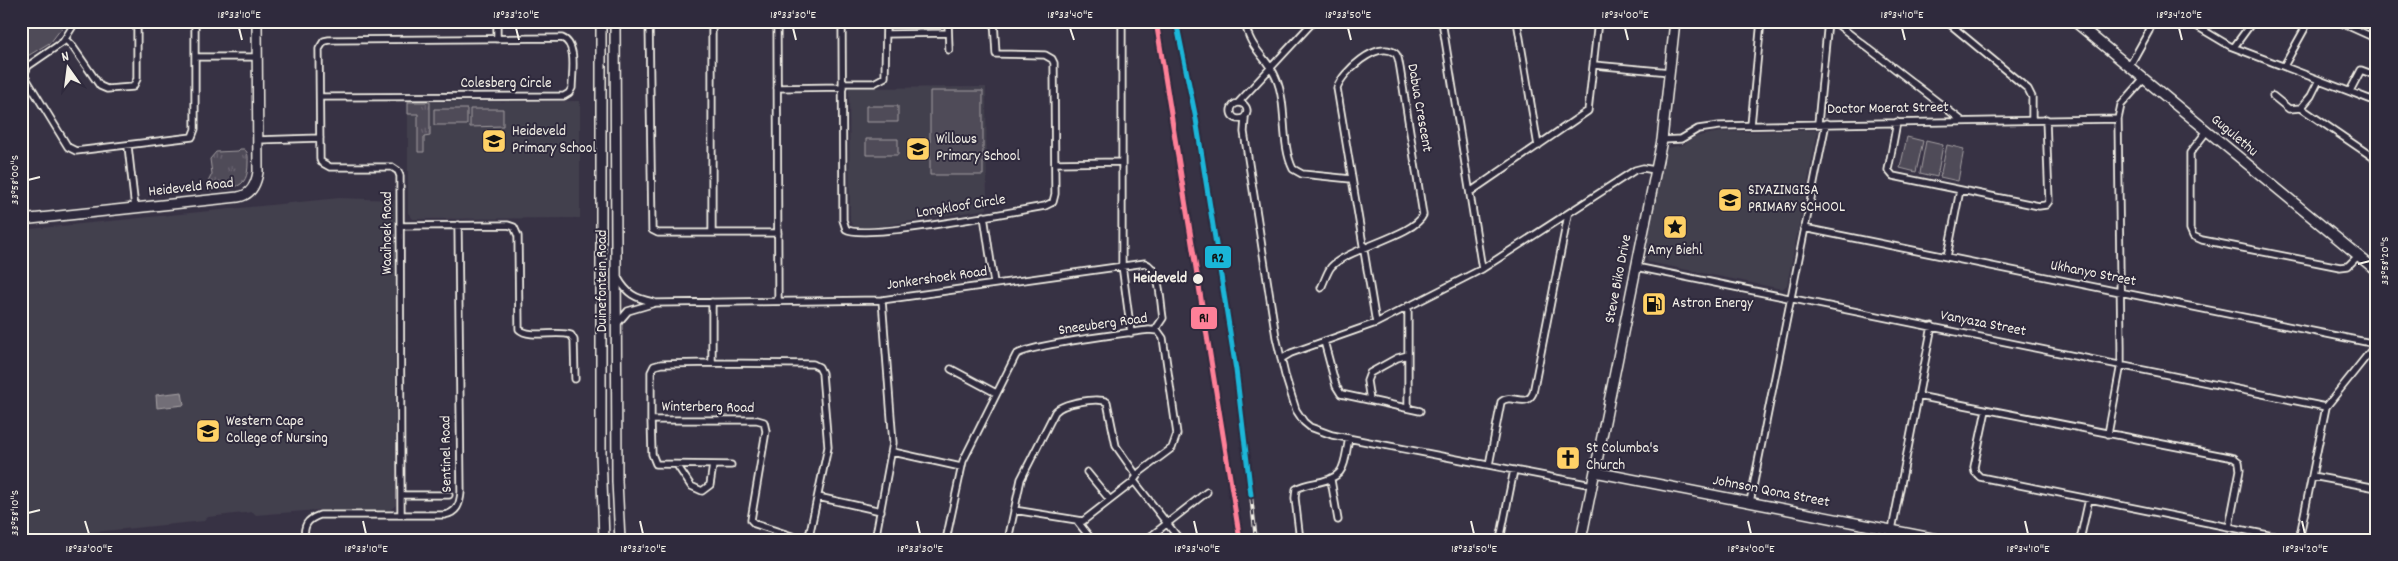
<svg xmlns="http://www.w3.org/2000/svg" width="2398" height="561" font-family="Dekko,sans-serif">
<defs>
<pattern id="grass-tufts" width="24" height="20" patternUnits="userSpaceOnUse" patternTransform="scale(1.25)"><rect width="24" height="20" fill="#504b59"/><path d="M3 7l-1-3M5 7V3M7 7l1-3M15 17l-1-3M17 17v-4M19 17l1-3" fill="none" stroke="#6a6571"/></pattern>
</defs>
<rect width="100%" height="100%" fill="#373244"/>
<filter id="ink" filterUnits="userSpaceOnUse"><feTurbulence type="fractalNoise" baseFrequency=".02" numOctaves="2"/><feDisplacementMap in="SourceGraphic" scale="10" xChannelSelector="R" yChannelSelector="G"/><feConvolveMatrix kernelMatrix="1 2 1 2 8 2 1 2 1" color-interpolation-filters="sRGB"/></filter>
<g filter="url(#ink)">
<path fill="#433f4e" d="M986 87 987 209 876 227H854L850 221 849 88Z
M580 101V218L413 219 408 213V102Z
M1818 130 1787 285 1782 289 1648 262 1645 252 1667 148 1683 145 1694 137 1720 132Z
M339 198 395 200 396 505 390 510H318L256 515 253 512 208 517 204 521 24 539 21 513V230Z"/>
<path fill="url(#grass-tufts)" stroke="#a29ea0" d="M408 102H430V136L424 137V152H418V114H408Z
M240 149H244C249 153 248 157 248 163 248 191 233 187 210 190L207 184 212 174 210 159 216 152 238 151Z"/>
<path fill="#504b59" stroke="#a29ea0" d="M21 21H67L51 42 21 60Z
M930 91H983V175H930Z
M866 106H898V122H866Z
M434 109H467V125H434Z
M470 109H503V126L470 127Z
M1907 137 1923 141 1916 172 1900 168Z
M866 139H898V155H866Z
M1926 141 1943 145 1937 177 1920 173Z
M1947 145 1964 149 1958 181 1940 177Z"/>
<path fill="#726e77" stroke="#a6a2a4" d="M182 392 184 405 157 408 156 395Z"/>
<g fill="none" stroke-linecap="round" stroke-linejoin="round">
<defs>
<path id="street" d="M76 21 63 42 28 66 24 75 68 147 76 151 192 137 195 129V21
M649 21 652 230 658 233H778
M712 21V233
M777 21 778 301
M842 21 843 220 846 229C863 241 1015 211 1045 206L1053 202 1055 194 1054 63 1052 59 1045 55 996 54 994 21
M948 21 949 50
M1122 21V265L1131 333
M1245 21C1249 50 1267 56 1276 78 1288 105 1280 143 1293 169L1302 174 1351 179
M1442 21 1482 269
M1517 21 1538 146
M1833 21 1961 120
M1946 21 2028 89 2032 97V120
M2188 21 2230 46 2377 102
M2337 21 2377 39
M2204 30 2211 21
M886 34 948 33
M65 39 73 47 100 86 107 89 133 87 137 79V21
M497 39V21
M2234 47 2253 21
M195 57H257
M1594 65 1670 72
M2284 66 2309 21
M2129 67 2149 31 2152 21
M2319 80 2311 96 2301 108 2377 160
M843 83H874L885 77 886 21
M777 88 843 87
M2350 91 2361 70 2377 76
M2273 96 2289 109 2301 108
M320 97 564 96 569 93 572 88C572 74 578 44 562 38L329 40 324 41 319 49 320 159 321 162 330 167H392L398 171 400 176 401 515
M1231 111a8 8 0 1 1 16 0a8 8 0 1 1-16 0Z
M1238 103 1314 21
M1245 118 1244 132 1276 337 1285 375 1296 410 1304 422 1310 427 1332 435 1592 485
M1897 122 1889 165 1888 170 1893 176 2039 206 2046 205 2049 201 2046 119
M1818 123 1828 21
M1751 125 1761 21
M2207 131 2190 153V229L2193 236 2202 240 2340 267 2348 266 2358 256
M257 140 320 138
M1662 140 1681 139 1698 129 1719 126 2118 119
M128 146 135 208
M1055 163 1121 162
M1470 192 1588 111 1598 21
M984 216 994 283
M400 226 508 225 514 227 518 236 519 329C529 339 557 330 571 335L574 340 575 379
M1804 228 2376 344
M1947 257 1960 190
M1636 267 2326 407
M618 278C627 294 635 298 653 302
M1321 288C1324 282 1327 272 1331 267 1346 249 1415 235 1423 215L1400 68C1399 64 1399 56 1395 53 1377 40 1342 72 1337 88L1376 323
M617 324 628 311 655 303 882 300 1145 263C1161 269 1160 302 1163 318L1155 330
M1324 341 1336 386 1341 394 1420 411
M1281 359 1291 353 1376 323 1482 269 1635 170 1643 168 1655 170
M712 363 813 364 819 367 822 373 828 447 810 532 806 538 801 539 755 524 751 520 766 431 764 422 757 420H651V372L654 366 661 364Z
M712 363V302
M951 369 996 393
M1918 396 2234 458 2239 462 2240 470 2229 527
M1370 400 1367 381 1370 373 1397 358 1408 355
M1408 408V306
M1986 410 1974 467 1975 472 1980 477 2293 540
M651 420 652 454 656 464 731 465
M2108 434 2121 364V347L2118 119 2121 105 2144 79
M893 452 961 467
M677 465 691 486 702 491 710 485 713 465
M1489 465 1501 402C1511 392 1526 409 1533 393L1568 215
M1087 472 1110 500
M2312 476 2377 488
M1331 480 1338 520
M1134 481 1180 540
M401 495H449
M818 497 881 511
M1750 502 1826 123
M1077 521 1092 540
M304 540C304 525 306 520 320 515H444C457 513 460 504 461 492L458 225
M875 540 893 443 882 300
M946 540 963 461 1016 355C1027 345 1127 333 1149 330L1158 331 1163 338 1177 434 1172 448 1140 472 1132 483 1083 521 1014 510
M1008 540 1021 479 1055 412C1062 403 1097 397 1107 402L1116 446 1137 476
M1146 540 1207 492
M1300 540 1295 498 1296 489C1301 486 1309 484 1315 483 1347 477 1343 467 1349 438
M1500 540 1514 470
M1890 540 1932 326
M2080 540 2089 499
M2299 540 2326 407 2377 343"/>
<path id="secondary" d="M2074 21 2377 271
M21 220 238 197C251 195 256 185 258 172L257 21
M1595 472 1942 540
M1581 540 1662 140 1675 21"/>
<path id="primary" d="M601 21V453L604 540
M615 21 617 481 620 540"/>
</defs>
<use href="#street" stroke="#f4f1e8" stroke-width="9"/>
<use href="#secondary" stroke="#f4f1e8" stroke-width="12"/>
<use href="#primary" stroke="#f4f1e8" stroke-width="12"/>
<use href="#street" stroke="#2f2a3d" stroke-width="5.5"/>
<use href="#secondary" stroke="#2f2a3d" stroke-width="9"/>
<use href="#primary" stroke="#2f2a3d" stroke-width="9"/>
<defs>
<path id="rail" d="M1156 21 1240 540
M1176 21C1212 192 1237 366 1256 540"/>
</defs>
<use href="#rail" stroke="#f4f1e8" stroke-width="4"/>
<use href="#rail" stroke="#2f2a3d" stroke-width="2" stroke-dasharray="5.5" stroke-linecap="butt"/>
<defs>
<path id="rail-1" d="M1156 21 1240 540"/>
<path id="rail-2" d="M1176 21 1196 119 1236 370 1251 495"/>
</defs>
<use href="#rail-1" stroke="#2f2a3d" stroke-width="9"/>
<use href="#rail-2" stroke="#2f2a3d" stroke-width="9"/>
<use href="#rail-1" stroke="#ff8098" stroke-width="5"/>
<use href="#rail-2" stroke="#1ab6d8" stroke-width="5"/>
</g>
</g>
<path fill="none" stroke="#f4f1e8" stroke-width="2" d="M239 28 242 40M516 28 519 40M793 28 796 40M1070 28 1074 40M1348 28 1351 40M1625 28 1628 40M1902 28 1905 40M2179 28 2182 40M28 180 40 177M2358 264 2370 261M28 513 40 510M85 521 89 534M363 521 366 534M640 521 643 534M917 521 920 534M1194 521 1197 534M1471 521 1474 534M1748 521 1751 534M2025 521 2028 534M2302 521 2305 534"/>
<defs>
<symbol id="school-square" viewBox="-11 -11 22 22"><rect x="-9" y="-9" width="18" height="18" rx="4" fill="#ffd166" stroke="#2f2a3d"/><path d="M0-5L7-2L0 1L-7-2ZM-4 1L0 2.5L4 1V4Q0 6-4 4Z" fill="#111"/></symbol>
<symbol id="sight-square" viewBox="-11 -11 22 22"><rect x="-9" y="-9" width="18" height="18" rx="4" fill="#ffd166" stroke="#2f2a3d"/><path d="M0-6L1.8-2.2L6-1.7L2.9 1.2L3.7 5.4L0 3.3L-3.7 5.4L-2.9 1.2L-6-1.7L-1.8-2.2Z" fill="#111"/></symbol>
<symbol id="fuel-square" viewBox="-11 -11 22 22"><rect x="-9" y="-9" width="18" height="18" rx="4" fill="#ffd166" stroke="#2f2a3d"/><path d="M-5.5-6h7V0h2V4h1.3V-2.5L3-4.5l.8-.8L6-3V5H2.5V1h-1V6h-7ZM-4.2-4.7v3.2H.2V-4.7Z" fill="#111"/></symbol>
<symbol id="university-square" viewBox="-11 -11 22 22"><rect x="-9" y="-9" width="18" height="18" rx="4" fill="#ffd166" stroke="#2f2a3d"/><path d="M0-5L7-2L0 1L-7-2ZM-4 1L0 2.5L4 1V4Q0 6-4 4Z" fill="#111"/></symbol>
<symbol id="church-square" viewBox="-11 -11 22 22"><rect x="-9" y="-9" width="18" height="18" rx="4" fill="#ffd166" stroke="#2f2a3d"/><path d="M-1.2-6h2.4v3.5h3.3v2.4h-3.3V6h-2.4V-.1h-3.3v-2.4h3.3Z" fill="#111"/></symbol>
</defs>
<g fill-rule="evenodd">
<use href="#school-square" x="480" y="127" width="28" height="28"/>
<use href="#school-square" x="904" y="135" width="28" height="28"/>
<use href="#school-square" x="1716" y="186" width="28" height="28"/>
<use href="#sight-square" x="1661" y="213" width="28" height="28"/>
<use href="#fuel-square" x="1640" y="290" width="28" height="28"/>
<use href="#university-square" x="194" y="417" width="28" height="28"/>
<use href="#church-square" x="1554" y="444" width="28" height="28"/>
</g>
<circle fill="#f4f1e8" stroke="#2f2a3d" stroke-width="2" cx="1198" cy="279" r="6"/>
<g text-anchor="middle" dominant-baseline="central" stroke-width="4" stroke-linejoin="round" paint-order="stroke">
<g font-size="15" fill="#f4f1e8" stroke="#2f2a3d">
<text x="506" y="84">Colesberg Circle</text>
<text transform="translate(1419 108) rotate(80)">Dabua Crescent</text>
<text transform="translate(1888 109) rotate(-1)">Doctor Moerat Street</text>
<text transform="translate(2234 136) rotate(40)">Gugulethu</text>
<text transform="translate(191 188) rotate(-6)">Heideveld Road</text>
<text transform="translate(961 207) rotate(-9)">Longkloof Circle</text>
<text transform="translate(388 233) rotate(-90)">Waaihoek Road</text>
<text transform="translate(2093 274) rotate(11)">Ukhanyo Street</text>
<text transform="translate(937 279) rotate(-8)">Jonkershoek Road</text>
<text transform="translate(1619 279) rotate(-79)">Steve Biko Drive</text>
<text transform="translate(603 281) rotate(-90)">Duinefontein Road</text>
<text transform="translate(1983 324) rotate(11)">Vanyaza Street</text>
<text transform="translate(1103 325) rotate(-8)">Sneeuberg Road</text>
<text transform="translate(708 408) rotate(1)">Winterberg Road</text>
<text transform="translate(447 454) rotate(-91)">Sentinel Road</text>
<text transform="translate(1771 492) rotate(11)">Johnson Qona Street</text>
</g>
<g font-size="15" fill="#f4f1e8" stroke="#2f2a3d" text-anchor="start">
<text x="512" y="132">Heideveld<tspan x="512" dy="17">Primary School</tspan></text>
<text x="936" y="140">Willows<tspan x="936" dy="17">Primary School</tspan></text>
<text x="1748" y="191">SIYAZINGISA<tspan x="1748" dy="17">PRIMARY SCHOOL</tspan></text>
<text x="1675" y="251" text-anchor="middle">Amy Biehl</text>
<text x="1672" y="304">Astron Energy</text>
<text x="226" y="422">Western Cape<tspan x="226" dy="17">College of Nursing</tspan></text>
<text x="1586" y="449">St Columba's<tspan x="1586" dy="17">Church</tspan></text>
</g>
<g font-size="15" font-weight="bold" fill="#f4f1e8" stroke="#2f2a3d" text-anchor="end">
<text x="1187" y="279">Heideveld</text>
</g>
</g>
<g stroke="#2f2a3d" stroke-width="2">
<rect x="1204" y="245" width="28" height="24" rx="5" fill="#1ab6d8"/>
<rect x="1190" y="306" width="28" height="24" rx="5" fill="#ff8098"/>
</g>
<g font-size="14" text-anchor="middle" font-weight="bold" fill="#111">
<text x="1218" y="262">R2</text>
<text x="1204" y="322">R1</text>
</g>
<rect width="2398" height="561" fill="none" stroke="#2f2a3d" stroke-width="55"/>
<g transform="translate(68 68) rotate(346)" stroke="#2f2a3d" stroke-width="4" paint-order="stroke">
<path d="M0-4L9 19L0 12L-9 19Z" fill="#f4f1e8"/>
<text y="-8" font-size="14" font-weight="bold" text-anchor="middle" fill="#f4f1e8">N</text>
</g>
<rect x="28" y="28" width="2342" height="506" fill="none" stroke="#f4f1e8" stroke-width="2"/>
<g font-size="12" text-anchor="middle" fill="#f4f1e8">
<text x="239" y="18">18°33'10"E</text>
<text x="516" y="18">18°33'20"E</text>
<text x="793" y="18">18°33'30"E</text>
<text x="1070" y="18">18°33'40"E</text>
<text x="1348" y="18">18°33'50"E</text>
<text x="1625" y="18">18°34'00"E</text>
<text x="1902" y="18">18°34'10"E</text>
<text x="2179" y="18">18°34'20"E</text>
<text transform="translate(14 180) rotate(-90)" y="4">33°58'00"S</text>
<text transform="translate(2384 261) rotate(-90)" y="4">33°58'20"S</text>
<text transform="translate(14 513) rotate(-90)" y="4">33°58'10"S</text>
<text x="89" y="552">18°33'00"E</text>
<text x="366" y="552">18°33'10"E</text>
<text x="643" y="552">18°33'20"E</text>
<text x="920" y="552">18°33'30"E</text>
<text x="1197" y="552">18°33'40"E</text>
<text x="1474" y="552">18°33'50"E</text>
<text x="1751" y="552">18°34'00"E</text>
<text x="2028" y="552">18°34'10"E</text>
<text x="2305" y="552">18°34'20"E</text>
</g>
</svg>
